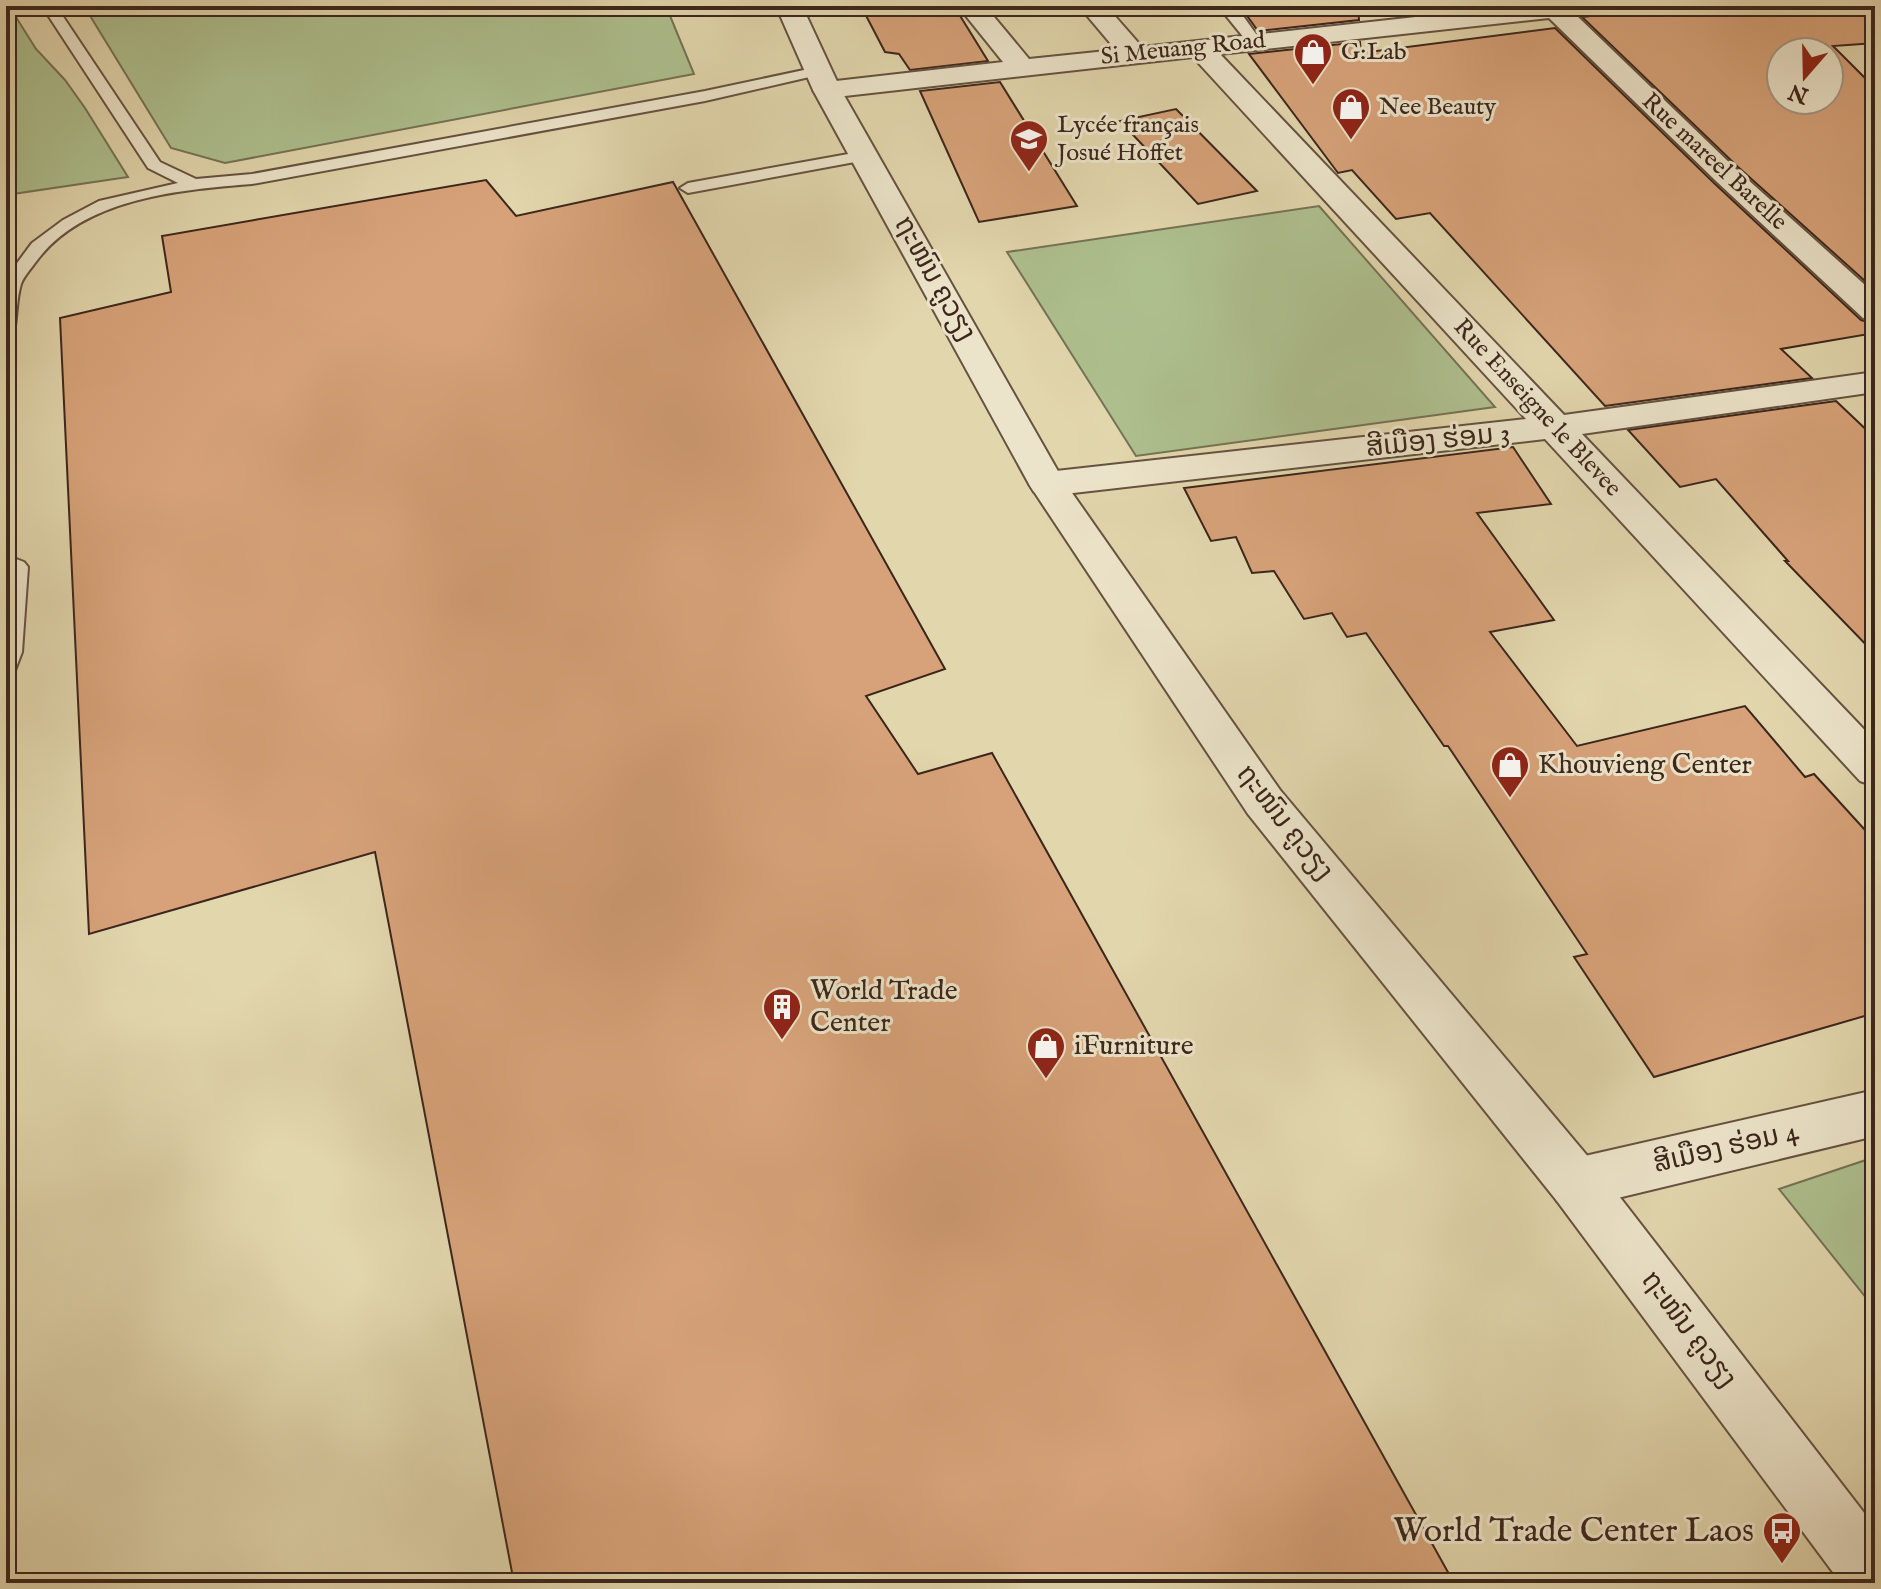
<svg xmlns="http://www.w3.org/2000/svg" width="1881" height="1589" font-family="'IM FELL English','Noto Sans Lao',serif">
<rect width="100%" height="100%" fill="#e2d6ad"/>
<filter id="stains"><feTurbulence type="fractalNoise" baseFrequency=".0025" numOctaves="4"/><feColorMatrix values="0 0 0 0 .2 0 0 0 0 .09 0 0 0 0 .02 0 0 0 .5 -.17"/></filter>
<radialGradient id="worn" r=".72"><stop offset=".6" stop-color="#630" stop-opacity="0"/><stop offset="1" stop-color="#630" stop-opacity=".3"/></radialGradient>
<path fill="#aebf8e" stroke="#757255" stroke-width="2" d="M6 6H9L36 49 65 80 85 108 128 177 6 195Z
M84 6H666L694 74 225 163 171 148Z
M1319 206 1495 407 1136 456 1007 252Z
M1875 1157V1309L1779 1189Z"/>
<path fill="#d7a279" stroke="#3c261c" stroke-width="2" fill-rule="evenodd" d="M861 6H954L988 61 910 70 899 54 885 52Z
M1240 6H1358L1359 20 1258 31Z
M1678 6H1875V43L1833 46 1875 88V290L1738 167 1582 17ZM1781 52H1829V100H1781Z
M1555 28 1714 183 1861 320 1875 324V333L1781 349 1812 378 1605 406 1430 213 1396 219 1352 170 1338 173 1249 54 1360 42 1361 53Z
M1000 82 1077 206 979 222 920 91Z
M1176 109 1257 191 1198 204 1120 121Z
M486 180 516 216 673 182 945 669 866 696 918 774 992 753 1454 1583H514L375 852 89 934 60 318 171 292 162 236Z
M1836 401 1875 438V654L1785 561H1788L1716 479 1680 487 1628 430Z
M1513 447 1551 504 1477 513 1554 620 1490 632 1577 746 1745 706 1805 777 1814 774 1875 841V1013L1654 1077 1574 957 1587 954 1448 746H1444L1366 633 1347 637 1332 613 1304 619 1274 571 1252 573 1236 537 1211 541 1184 488Z"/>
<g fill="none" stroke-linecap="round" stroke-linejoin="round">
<defs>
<path id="service" d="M42 6H56L160 162 196 179 252 174 705 91 818 67 825 71 818 75 705 101 252 184C178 190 82 198 35 263 30 270 24 276 21 284 17 297 17 312 15 326L6 331V278L32 243 63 220 99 201 178 183 148 168Z
M1222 6H1236L1261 41 1259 44H1249L1223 12Z
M1403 6H1418L1435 23 1433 26H1423Z
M865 151 873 156 871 159 688 193 680 188 688 183Z
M6 555 24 562 28 567 22 652 14 673 6 675Z"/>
<path id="minor" d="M958 6H985L1029 59 1116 50 1079 6H1106L1142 47 1516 6H1599L1595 11 1576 15 1736 169 1875 294V321L1863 318 1716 181 1549 18 1220 54 1564 415 1875 372V392L1582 434 1875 741V786L1860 781 1545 439 1047 496 1034 492 1029 484 1034 476 1047 472 1526 419 1193 57 827 98 817 96 813 90 817 84 827 82 1003 62Z
M1875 1090V1136L1576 1208 1557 1201 1549 1183 1557 1165 1576 1158Z"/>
<path id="tertiary" d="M776 6H802L841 90 1063 480 1280 790 1595 1165 1875 1527V1583H1841L1557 1201 1248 814 1029 484 813 90Z"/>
</defs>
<use href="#service" stroke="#665240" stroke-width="4"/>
<use href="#minor" stroke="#665240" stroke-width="4"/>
<use href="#tertiary" stroke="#665240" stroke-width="4"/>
<use href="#service" fill="#ece4ca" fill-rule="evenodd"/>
<use href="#minor" fill="#ece4ca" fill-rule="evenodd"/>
<use href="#tertiary" fill="#ece4ca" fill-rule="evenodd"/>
</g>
<defs>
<symbol id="shop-pin" viewBox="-11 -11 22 30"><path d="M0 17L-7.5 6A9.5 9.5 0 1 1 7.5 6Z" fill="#8f2418" stroke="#ece4ca"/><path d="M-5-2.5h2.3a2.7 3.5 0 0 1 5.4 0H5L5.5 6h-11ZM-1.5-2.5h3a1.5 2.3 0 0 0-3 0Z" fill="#fff"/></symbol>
<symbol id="school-pin" viewBox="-11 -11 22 30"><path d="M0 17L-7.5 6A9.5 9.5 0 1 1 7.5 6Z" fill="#8f2418" stroke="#ece4ca"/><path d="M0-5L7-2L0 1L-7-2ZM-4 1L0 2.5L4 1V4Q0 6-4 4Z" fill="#fff"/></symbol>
<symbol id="building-pin" viewBox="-11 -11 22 30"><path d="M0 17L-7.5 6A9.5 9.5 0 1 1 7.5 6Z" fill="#8f2418" stroke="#ece4ca"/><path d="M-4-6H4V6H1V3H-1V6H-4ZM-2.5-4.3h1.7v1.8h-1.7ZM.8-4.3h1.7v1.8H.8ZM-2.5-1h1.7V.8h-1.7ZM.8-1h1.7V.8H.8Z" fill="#fff"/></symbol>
<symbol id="bus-pin" viewBox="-11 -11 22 30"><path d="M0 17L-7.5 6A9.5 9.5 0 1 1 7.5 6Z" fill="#8f2418" stroke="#ece4ca"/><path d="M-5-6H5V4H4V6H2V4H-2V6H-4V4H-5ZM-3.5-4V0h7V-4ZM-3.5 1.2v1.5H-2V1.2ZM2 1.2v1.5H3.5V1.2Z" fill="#fff"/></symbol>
</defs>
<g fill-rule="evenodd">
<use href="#shop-pin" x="1291" y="30" width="44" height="60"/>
<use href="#shop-pin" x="1329" y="85" width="44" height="60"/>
<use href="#school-pin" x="1007" y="117" width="44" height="60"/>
<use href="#shop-pin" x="1488" y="743" width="44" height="60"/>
<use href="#building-pin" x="760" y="985" width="44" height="60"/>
<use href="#shop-pin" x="1024" y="1024" width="44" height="60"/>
<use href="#bus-pin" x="1760" y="1509" width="44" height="60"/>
</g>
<g text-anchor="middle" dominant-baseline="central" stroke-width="6" stroke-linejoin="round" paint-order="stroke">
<g font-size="24" fill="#3c261c" stroke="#ece4ca">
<text transform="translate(1183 49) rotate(-6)">Si Meuang Road</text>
<text transform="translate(1714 162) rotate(43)">Rue mareel Barelle</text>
<text transform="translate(1537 408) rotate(47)">Rue Enseigne le Blevee</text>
</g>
<g font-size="24" fill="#3c261c" stroke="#ece4ca" text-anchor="start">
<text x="1341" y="52">G:Lab</text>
<text x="1379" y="107">Nee Beauty</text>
<text x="1057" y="125">Lycée français<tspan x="1057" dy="28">Josué Hoffet</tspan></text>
</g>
<g font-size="28" fill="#3c261c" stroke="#ece4ca">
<text transform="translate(934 279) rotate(61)">ຖະໜົນ ຄູວຽງ</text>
<text transform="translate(1438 441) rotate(-6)">ສີເມືອງ ຮ່ອມ 3</text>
<text transform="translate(1284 823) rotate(52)">ຖະໜົນ ຄູວຽງ</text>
<text transform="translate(1726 1148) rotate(-13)">ສີເມືອງ ຮ່ອມ 4</text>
<text transform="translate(1688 1330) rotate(53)">ຖະໜົນ ຄູວຽງ</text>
</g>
<g font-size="28" fill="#3c261c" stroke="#ece4ca" text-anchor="start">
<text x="1538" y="765">Khouvieng Center</text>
<text x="810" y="991">World Trade<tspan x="810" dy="32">Center</tspan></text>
<text x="1074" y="1046">iFurniture</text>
</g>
<g font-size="34" fill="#3c261c" stroke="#ece4ca" text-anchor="end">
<text x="1754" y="1531">World Trade Center Laos</text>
</g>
</g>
<rect width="1881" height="1589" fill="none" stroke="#e2d6ad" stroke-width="32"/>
<rect x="8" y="8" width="1865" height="1573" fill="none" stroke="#3c261c" stroke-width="4"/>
<rect x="16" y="16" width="1849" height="1557" fill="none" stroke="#3c261c" stroke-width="2"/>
<g transform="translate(1805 76) rotate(200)"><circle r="38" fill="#ece4ca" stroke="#a69884" stroke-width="2"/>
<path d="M0-6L14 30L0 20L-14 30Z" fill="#8f2418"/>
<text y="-12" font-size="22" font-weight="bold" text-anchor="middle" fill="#3c261c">N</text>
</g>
<rect width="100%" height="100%" filter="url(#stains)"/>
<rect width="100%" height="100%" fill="url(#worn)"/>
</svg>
